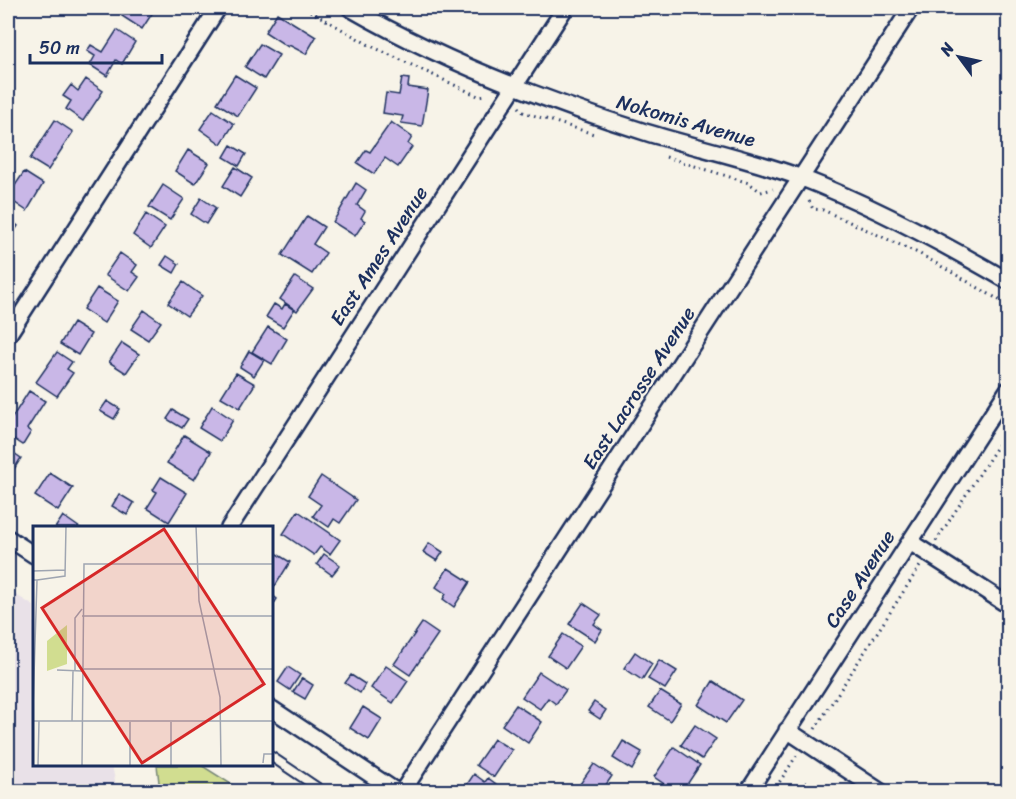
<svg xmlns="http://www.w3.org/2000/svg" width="1016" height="799" font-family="Sriracha,sans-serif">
<rect width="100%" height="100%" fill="#f7f3e8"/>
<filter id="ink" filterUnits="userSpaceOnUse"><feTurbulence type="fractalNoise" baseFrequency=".0167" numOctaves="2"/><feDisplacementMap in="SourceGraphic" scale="12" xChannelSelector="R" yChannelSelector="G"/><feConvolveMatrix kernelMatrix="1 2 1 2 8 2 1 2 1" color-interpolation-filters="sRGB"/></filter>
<g filter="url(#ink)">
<path fill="#e9e1e8" d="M8 590 34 606V764L112 765 117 791H8Z"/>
<path fill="#d1dd90" stroke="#768677" stroke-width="1.5" d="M157 765H201L242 791H160Z"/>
<path fill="#c9b7e7" stroke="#1b2f5e" stroke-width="1.5" d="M128 8H154L155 9 142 29 122 16Z
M277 13 316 37 306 54 289 45 288 47 265 32Z
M117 30 135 42 122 64 116 60 107 76 90 65 95 56 87 51 91 45 103 52Z
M260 44 279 55 264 79 245 67Z
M235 75 256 88 238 116 217 103Z
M402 78 409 79 408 87 428 90 422 126 401 123 403 116 383 113 386 93 399 95Z
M86 79 103 91 83 121 66 109 71 101 63 96 71 85 78 91Z
M213 110 234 124 221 144 200 129Z
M55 120 73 132 48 170 30 159Z
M391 122 412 137 408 144 412 147 398 167 385 158 374 174 357 163 366 150 370 152Z
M231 145 246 154 239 166 224 157Z
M188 150 209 163 195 184 175 171Z
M235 167 252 178 240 197 223 186Z
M24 172 43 184 27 211 8 198V188L10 184 14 187Z
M356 183 366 190 357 205 365 211 361 218 365 221 355 236 333 222Z
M163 185 184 199 170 220 149 207Z
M201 198 216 208 206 224 191 214Z
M146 214 165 227 151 248 133 235Z
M307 216 324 227 313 244 326 253 312 274 282 255Z
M8 218 18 226 8 240Z
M120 253 137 265 132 272 139 277 129 291 105 275Z
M167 256 179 264 174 273 161 265Z
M295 277 313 289 297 311 280 299Z
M183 282 202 296 187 316 168 303Z
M97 288 118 301 104 323 83 309Z
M274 304 282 309 285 304 294 310 283 327 266 317Z
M144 310 161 322 148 340 131 329Z
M73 323 91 334 78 355 60 344Z
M268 327 287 339 272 364 252 352Z
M122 343 139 354 126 373 109 362Z
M249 351 264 360 254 376 240 367Z
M57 352 72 362 67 369 73 373 57 396 36 382Z
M236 373 255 384 240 408 221 397Z
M29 391 45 401 27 429 31 432 23 445 8 435V424Z
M107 401 120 409 114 419 100 411Z
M212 406 233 420 220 441 199 428Z
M173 410 188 419 182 428 167 419Z
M184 435 211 452 194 480 167 463Z
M8 449 21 458 9 477 8 476Z
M50 473 73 488 58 511 35 496Z
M321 476 356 500 340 523 334 519 329 527 313 516 321 505 308 496Z
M161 477 187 493 169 522 147 508 157 492 153 490Z
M119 494 134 503 127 515 112 506Z
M298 511 340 540 330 554 320 547 314 555 283 534Z
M63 516 80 528H55Z
M429 543 443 552 437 561 423 552Z
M272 551 290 562 275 586 272 583Z
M324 554 340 565 332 575 317 564Z
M448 568 470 582 454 607 443 599 446 594 436 587Z
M272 595 277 599 272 607Z
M583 603 601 615 594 624 602 630 595 641 569 624Z
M422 623 438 634 410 675 394 664Z
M563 634 581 646 566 668 548 656Z
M635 652 652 664 642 680 624 668Z
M659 660 677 671 665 689 648 679Z
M386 666 408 681 393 703 371 688Z
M288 667 300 675 290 690 278 682Z
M539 672 566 690 556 704 548 698 540 709 522 697Z
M351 675 365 684 360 693 345 683Z
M302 678 313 685 305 699 293 692Z
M713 681 742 700 726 723 698 705Z
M660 691 681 704 670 721 649 707Z
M594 702 606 710 600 719 588 711Z
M516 705 542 722 528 743 502 725Z
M363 707 382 719 369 740 350 728Z
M695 725 716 739 702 759 681 745Z
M494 739 512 750 494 777 476 765Z
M623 741 642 752 632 770 613 758Z
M674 747 700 765 682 792H676L654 777Z
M594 764 612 776 601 792H592L580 784Z
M474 774 485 782 488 778 496 784 493 789 497 792H462Z
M806 782 821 792H800Z"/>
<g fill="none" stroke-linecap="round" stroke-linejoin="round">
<defs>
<path id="service" d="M272 757 324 792"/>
<path id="minor" d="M350 8C442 61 543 100 645 132 697 148 751 159 802 178 874 206 941 242 1008 281
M8 335 218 8
M229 528 565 8
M8 538 34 555
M910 542 1008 605
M272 709 397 792
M787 730 881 792
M402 792 911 8
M748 792 1008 390"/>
</defs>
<use href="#service" stroke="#1b2f5e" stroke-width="12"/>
<use href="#minor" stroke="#1b2f5e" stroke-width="20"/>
<path stroke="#1b2f5e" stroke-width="3" stroke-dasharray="1.5 4.5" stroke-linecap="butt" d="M305 8 371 46 478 96 487 95
M519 107 523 112 597 135
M666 157 749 183 761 192 773 189
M809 201 813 209 823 210 920 254 1008 305
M936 541 1008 430
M815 729 920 566
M773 792 797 755"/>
<use href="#service" stroke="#f7f3e8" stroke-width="8"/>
<use href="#minor" stroke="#f7f3e8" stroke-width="15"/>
</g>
</g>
<g text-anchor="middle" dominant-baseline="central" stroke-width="4.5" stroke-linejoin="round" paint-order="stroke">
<g font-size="20" fill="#1b2f5e" stroke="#f7f3e8">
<text transform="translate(686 121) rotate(16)">Nokomis Avenue</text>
<text transform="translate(379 256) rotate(-57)">East Ames Avenue</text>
<text transform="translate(639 388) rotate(-57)">East Lacrosse Avenue</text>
<text transform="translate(860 579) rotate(-57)">Case Avenue</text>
</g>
</g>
<g transform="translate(33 526)">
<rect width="240" height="240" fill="#f7f3e8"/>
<path d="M34 99V138L14 145V115Z" fill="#d1dd90"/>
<path fill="none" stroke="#9fa5b1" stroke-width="1.5" d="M163 0 166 75 187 171 188 240M0 45 32 44M0 54H4L0 182M4 54 32 50 33 0M49 90H240M49 143H240M24 144 49 145M42 145V92L49 83M0 195H240M39 195 40 145M138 196V240M230 237 231 228H240M5 240 6 195M49 240 51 38H240M97 240V196"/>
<path fill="#d62828" fill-opacity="0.15" stroke="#d62828" stroke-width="3" d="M131 3 231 158 109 237 9 82Z"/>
<rect width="240" height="240" fill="none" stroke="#1b2f5e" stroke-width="3"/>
</g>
<rect width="1016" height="799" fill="none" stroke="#f7f3e8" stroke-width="30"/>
<rect x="15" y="15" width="986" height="769" fill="none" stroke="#1b2f5e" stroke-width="2" filter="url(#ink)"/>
<g transform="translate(959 57) rotate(303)" stroke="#f7f3e8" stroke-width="4.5" paint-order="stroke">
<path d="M0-4.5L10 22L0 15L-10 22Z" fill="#1b2f5e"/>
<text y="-9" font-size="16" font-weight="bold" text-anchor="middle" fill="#1b2f5e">N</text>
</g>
<path d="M30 54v9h132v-9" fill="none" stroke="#1b2f5e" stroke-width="3"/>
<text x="39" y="54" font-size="18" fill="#1b2f5e" stroke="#f7f3e8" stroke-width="4.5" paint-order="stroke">50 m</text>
</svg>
